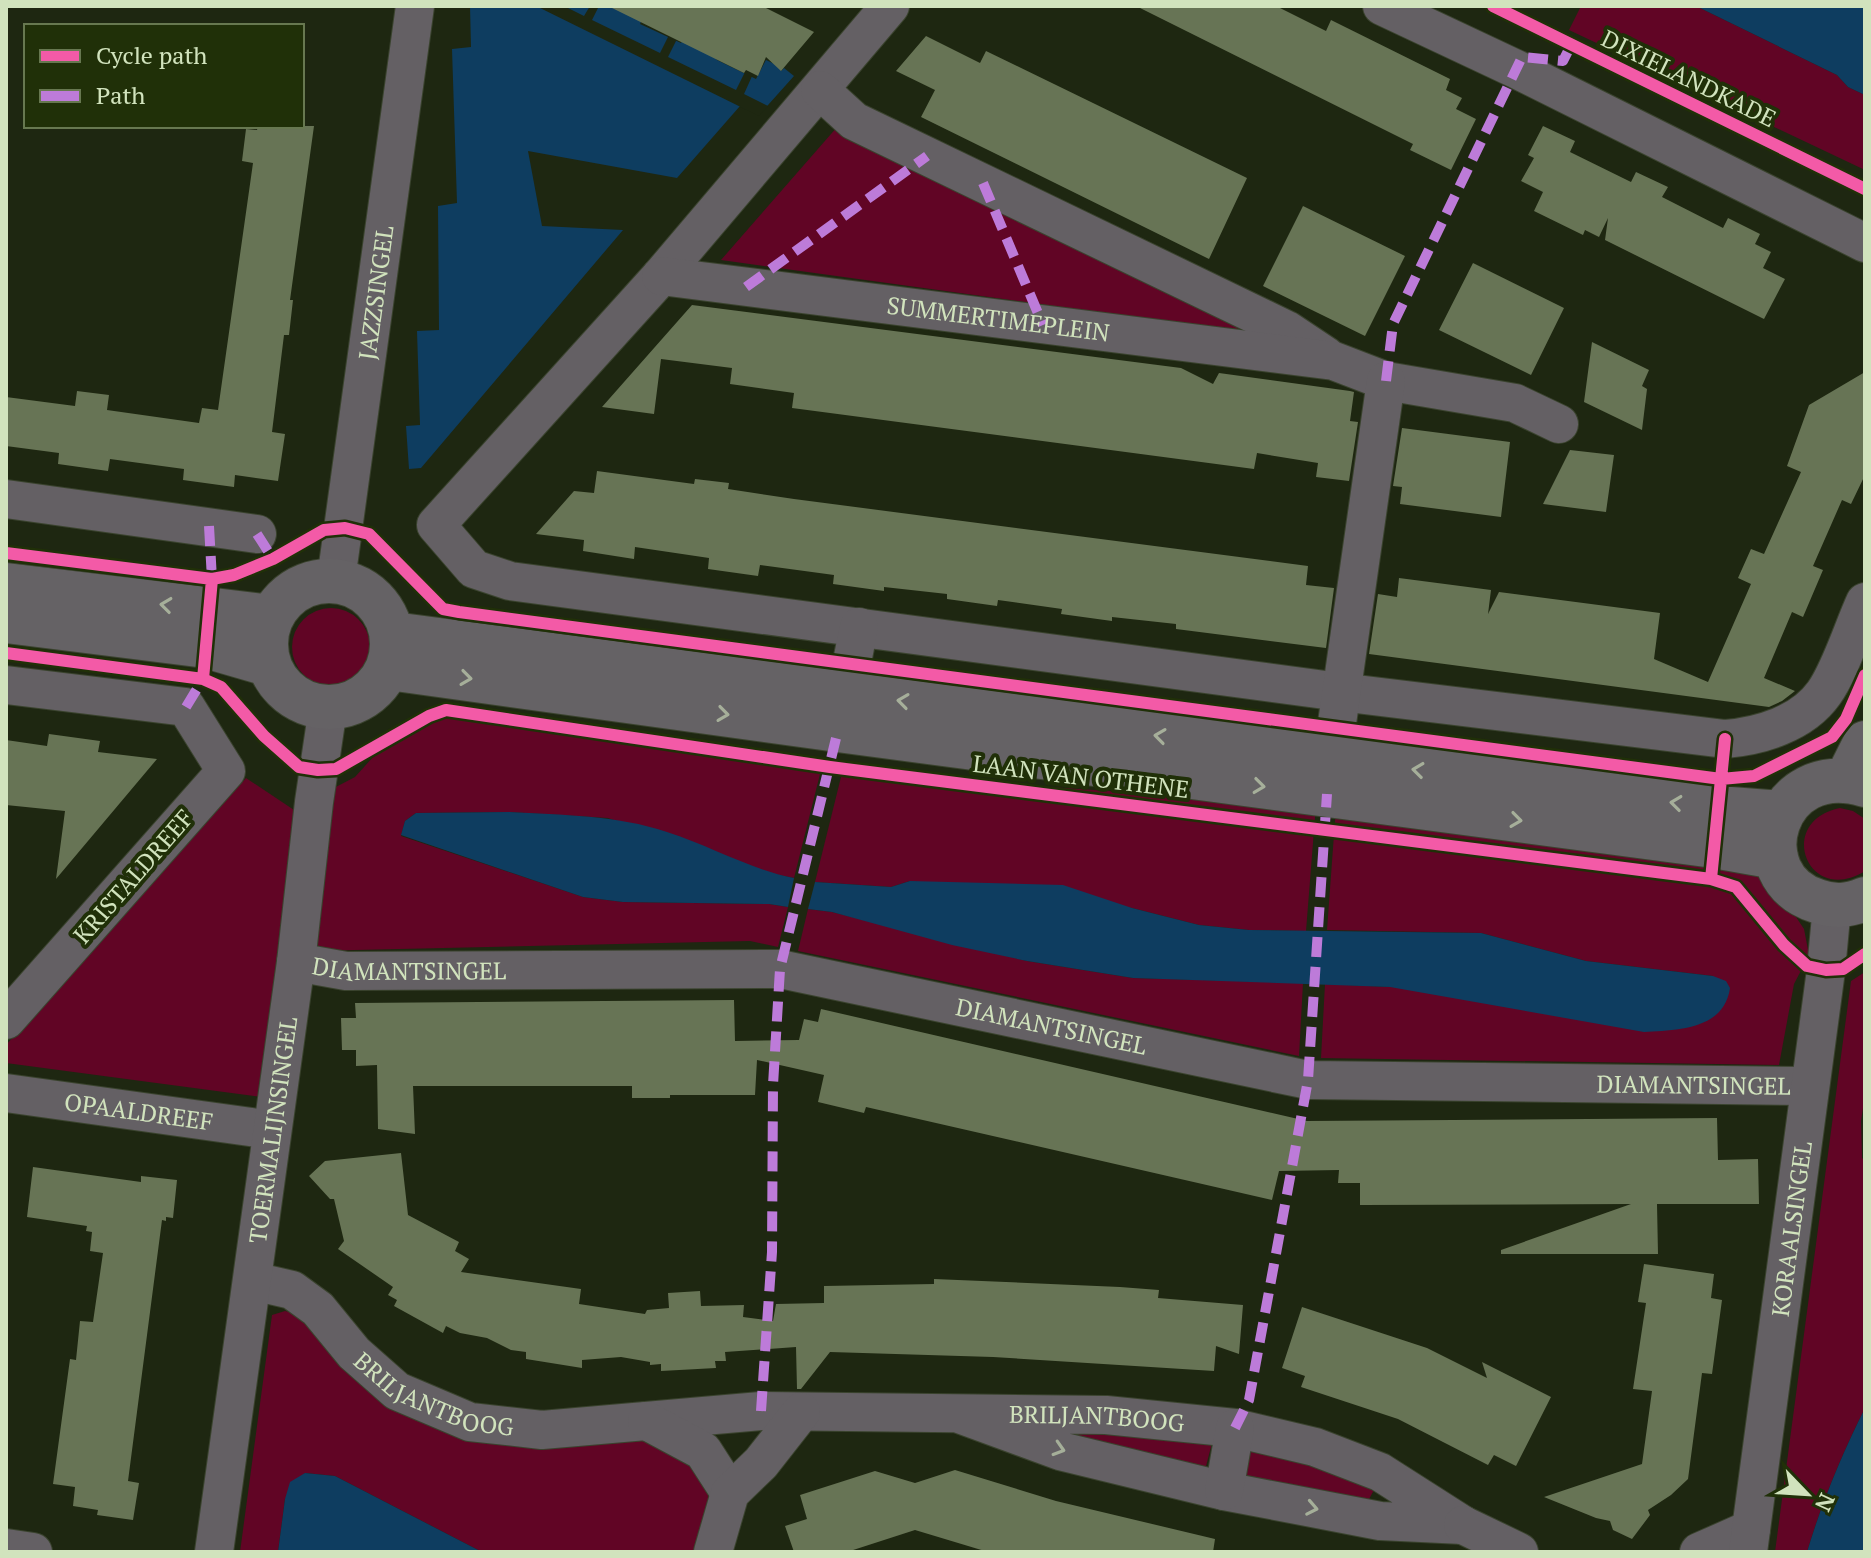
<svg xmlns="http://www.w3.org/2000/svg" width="1871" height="1558" font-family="'PT Serif',serif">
<rect width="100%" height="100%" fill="#1e2711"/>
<path fill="#610525" d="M1581 6H1696L1837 75 1848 87 1865 95V170L1569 30Z
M838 126 1240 324 1236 331 721 260Z
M292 647a39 39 0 1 1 78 0a39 39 0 1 1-78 0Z
M441 715H470L821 770 794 878 763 872 608 818 509 812 416 813 405 821 401 836 583 897 623 902 769 904 788 907 778 947 750 941 311 951 332 789 355 777 374 756Z
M842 773 1316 805 1306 931 1249 930 1199 925 1132 908 910 881 891 887 815 882Z
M246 778 294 810 262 1097 6 1063V1045Z
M1336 807 1758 874 1780 904 1796 917 1804 929 1809 955 1794 984 1779 1065 1321 1058 1325 984 1390 987 1713 976 1586 961 1481 933 1327 930Z
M1840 808 1853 811 1865 819V871C1807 907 1775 821 1840 808Z
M808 909 832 912 1027 961 1133 978 1303 983 1299 1056 798 951Z
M1865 972V1095L1861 1121 1862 1158 1865 1161V1408C1842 1454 1822 1502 1807 1552H1775L1851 981Z
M285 1311 306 1316 386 1393 638 1433 674 1443 707 1484 710 1519 701 1552H482L335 1476 305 1473 285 1499 278 1552H240L272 1315Z
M1029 1426 1211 1444V1447L1205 1470Z
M1254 1443 1375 1488 1368 1501 1243 1480 1244 1453Z"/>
<path fill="#0e3d60" d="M470 6H644L648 8 640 24 681 43 688 29 717 60 756 79 766 60 781 67V71L784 68 794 76 759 115 740 106 677 178 528 151 542 226 623 230 421 468 409 469 406 426 420 425 417 331 439 330 438 206 457 203 452 49 471 47Z
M1696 6H1865V95L1848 87 1837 75Z
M509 812C562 815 617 815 667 832 711 846 749 869 794 878L788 907 769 904 623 902 583 897 401 835 405 821 416 813Z
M910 881 1063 885 1132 908 1199 925 1249 930 1481 933 1586 961 1713 976 1726 981 1730 988C1724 1030 1677 1030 1644 1032L1390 987 1133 978 1027 961 952 945 832 912 808 909 815 882 891 887Z
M1865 1408V1552H1807C1822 1502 1842 1454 1865 1408Z
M305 1473 335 1476 482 1552H278L285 1499 290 1482Z"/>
<path fill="#1e2711" d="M536 6H564L584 16 590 6H599L592 20 660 53 670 33 678 37 668 57 736 90 746 70 753 74 744 94 768 106 759 116Z"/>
<path fill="#677455" d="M608 6H762L814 32 781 71 766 57 758 76 746 70 744 73Z
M1136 6H1276L1326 31 1331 20 1450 79 1446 90 1462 98 1456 109 1476 119 1451 170 1410 150 1413 144Z
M926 36 980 63 986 51 1247 178 1209 259 921 117 935 90 896 71Z
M258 126H314L290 300H293L289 335H284L272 432 285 434 278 481 235 475 234 487 183 480 184 469 110 459 108 471 58 464 59 453 6 446V397L75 406 77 391 109 395 107 410 199 423 202 408 218 410 253 163 242 161 246 129 257 130Z
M1543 126 1575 141 1570 152 1631 182 1636 172 1668 187 1662 197 1723 228 1728 218 1760 234 1755 244 1771 252 1763 268 1785 279 1764 319 1605 240 1608 218 1599 237 1585 230 1583 235 1534 211 1543 192 1521 181 1534 158 1528 155Z
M1303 206 1405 256 1365 336 1263 286Z
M1473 263 1564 308 1531 375 1439 330Z
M692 305 1181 368 1213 384 1219 373 1350 391 1354 392 1350 421 1358 422 1349 481 1316 477 1318 463 1257 453 1254 469 792 408 794 393 730 384 732 368 661 359 654 414 602 407Z
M1592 342 1649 370 1642 386 1647 389 1642 430 1584 402Z
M1865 372V475L1851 504 1842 500 1813 566 1823 570 1803 617 1792 612 1764 678 1795 691 1782 701 1769 707 1369 654 1378 594 1397 597 1399 578 1491 590 1488 614 1499 592 1660 613 1654 659 1708 682 1751 584 1738 578 1751 549 1764 554 1801 472 1787 466 1809 405Z
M1402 428 1510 442 1501 517 1400 504 1402 487 1393 486Z
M1570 450 1614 455 1606 512 1543 504Z
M597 471 694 484 695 479 729 483 728 489 794 499 1308 566 1306 585 1334 588 1326 648 1176 629V624L1112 617V621L1061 614 1062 609 998 600 997 606 947 599V594L884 587V591L833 584 834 575 760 565 758 576 708 569 709 558 635 547 634 559 583 551 584 540 536 534 574 491 594 493Z
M49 734 100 741 98 752 157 759 56 879 65 811 6 805V740L47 746Z
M734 1000 735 1041 799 1040 804 1019 818 1022 821 1009 1307 1121 1717 1118 1718 1160 1758 1159 1759 1204H1657L1658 1254H1501V1250L1631 1204 1360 1205V1183H1338L1339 1170 1279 1171 1272 1200 866 1107 864 1113 818 1102 824 1075 757 1060 755 1095H670V1098H632V1086H413L415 1134 378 1129 377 1065 356 1066V1050H342L341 1018H356L355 1003Z
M401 1153 408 1215 459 1242 455 1251 469 1259 461 1272 581 1289 579 1304 645 1314 647 1310 669 1308 668 1293 700 1291 701 1306 744 1305 743 1317 773 1321 776 1304 824 1303V1286L934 1284V1279L1120 1287 1159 1290 1158 1298 1243 1305 1239 1354 1216 1346 1214 1371 993 1357 830 1352 801 1389H797L796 1347 725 1352 726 1361H715L716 1368 661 1371V1364L650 1365V1362L621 1357 582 1360V1368L526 1359V1352L511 1350 487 1338 460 1333 446 1326 443 1333 394 1306 397 1300 388 1295 393 1287 338 1249 344 1241 334 1199H330L309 1176 325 1161Z
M33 1167 141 1182V1176L177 1180 173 1218 166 1217V1221L162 1220 128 1481 139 1483 133 1520 97 1515 98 1510 73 1506 75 1487 53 1484 70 1359 76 1360 80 1321 93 1322 103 1253 90 1251 92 1232 86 1231 87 1226 27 1217Z
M1644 1264 1714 1274 1711 1298 1722 1300 1712 1374 1702 1373 1688 1479 1671 1495 1648 1510 1650 1515 1632 1539 1613 1530 1610 1521 1596 1518 1544 1497 1642 1464 1652 1391 1633 1389 1646 1303 1638 1302Z
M1302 1307 1427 1348 1487 1378 1482 1362 1551 1397 1516 1466 1494 1455 1488 1465 1398 1419 1301 1387 1305 1376 1282 1368Z
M955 1470 1056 1501 1215 1539 1213 1552H988L915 1530 847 1552H794L785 1526 807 1519 800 1495 875 1471 915 1483Z"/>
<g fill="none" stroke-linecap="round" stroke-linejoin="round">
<defs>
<g id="street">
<path d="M890 6 661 276 436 525 474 569 510 581 1340 692 1725 739C1760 736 1802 724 1824 693 1840 671 1853 628 1865 602"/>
<path d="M1382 6 1516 69 1865 243"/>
<path d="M820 90 854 121 1287 330 1326 356"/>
<path id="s1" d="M661 276 1334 361 1386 381 1515 403 1559 424"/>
<path d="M6 499 257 534"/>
<path id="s2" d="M336 580 415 6"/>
<path d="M6 685 186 707 226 771 6 1020"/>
<path d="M840 722 859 627"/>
<path d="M1328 786 1386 381"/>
<path id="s3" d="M296 962 346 971 780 969 1308 1080 1809 1086"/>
<path id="s4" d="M6 1093 272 1130"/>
<path id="s5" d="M253 1281 292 1290 318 1309 354 1353 397 1391 470 1422 542 1430 761 1411 1106 1415 1235 1428 1315 1447 1380 1472 1463 1525 1380 1521 1224 1491 1060 1451 959 1414"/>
<path d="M647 1421 703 1451 730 1493"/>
<path d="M1224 1491 1235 1428"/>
<path d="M1463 1525 1519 1552"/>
<path d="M6 1548 33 1552"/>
<path id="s6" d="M214 1552 296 962 314 802 328 708"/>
<path d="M713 1552 730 1493 761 1463 801 1412"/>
<path d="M1699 1552 1751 1529"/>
<path id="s7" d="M1748 1552 1826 970 1832 906"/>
</g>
<path id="secondary" d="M266 644a63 63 0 1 1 126 0a63 63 0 1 1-126 0Z
M6 585 271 617
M6 621 206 646 268 664
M393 634 1717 808 1782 813
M389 668 838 730 1714 846 1776 857
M1847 779 1865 743
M1865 785C1773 757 1741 877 1817 901 1834 907 1848 906 1865 899"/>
</defs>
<use href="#street" stroke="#3a432e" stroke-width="40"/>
<use href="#secondary" stroke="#3a432e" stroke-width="46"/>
<use href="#street" stroke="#646064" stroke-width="38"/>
<use href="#secondary" stroke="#656265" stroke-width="44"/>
<path stroke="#bd7bd9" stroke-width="10" stroke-dasharray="20 10" stroke-linecap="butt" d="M983 183 1043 325
M746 287 927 156
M1386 381 1393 324 1522 57 1563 61 1571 45
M209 526 212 579
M257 534 273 559
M186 707 203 679
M761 1411 772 1252 773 1085 780 969 838 730
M1235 1428 1249 1400 1308 1080 1327 794"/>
<defs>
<path id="cycleway" d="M1493 6 1865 189
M6 553 212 579 234 575 273 559 324 530 345 528 369 534 443 609 459 612 1721 779 1754 776 1832 737 1846 719 1865 675
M6 653 203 679 221 687 264 736 299 767 318 770 336 769 429 716 446 710 830 767 1711 879 1736 887 1784 945 1807 966 1826 970 1843 969 1865 954
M203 679 212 579
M1711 879 1725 739"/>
</defs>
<use href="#cycleway" stroke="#203008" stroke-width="17"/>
<use href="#cycleway" stroke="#f35aa7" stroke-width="12"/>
</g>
<defs><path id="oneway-chevron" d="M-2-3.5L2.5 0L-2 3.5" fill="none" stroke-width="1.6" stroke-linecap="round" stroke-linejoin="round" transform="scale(2)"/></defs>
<g stroke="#a6af9a">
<use href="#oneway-chevron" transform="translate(166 605) rotate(-173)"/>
<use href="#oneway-chevron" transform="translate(466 678) rotate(8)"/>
<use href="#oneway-chevron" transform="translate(903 701) rotate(-172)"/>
<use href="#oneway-chevron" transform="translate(723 714) rotate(8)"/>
<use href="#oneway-chevron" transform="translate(1160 736) rotate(-172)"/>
<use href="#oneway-chevron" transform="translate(1418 770) rotate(-173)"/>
<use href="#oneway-chevron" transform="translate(1259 786) rotate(7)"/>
<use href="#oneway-chevron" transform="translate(1676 803) rotate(-173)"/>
<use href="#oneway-chevron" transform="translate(1516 820) rotate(8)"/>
</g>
<g stroke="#a5af99">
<use href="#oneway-chevron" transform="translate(1059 1449) rotate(17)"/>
<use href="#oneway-chevron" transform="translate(1312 1508) rotate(11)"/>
</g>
<g text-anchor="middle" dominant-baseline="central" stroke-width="8" stroke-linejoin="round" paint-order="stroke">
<g font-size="24" fill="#d1e3bd" stroke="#203008">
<text transform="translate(1689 78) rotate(26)">DIXIELANDKADE</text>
<text stroke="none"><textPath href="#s2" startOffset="290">JAZZSINGEL</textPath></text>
<text stroke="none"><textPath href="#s1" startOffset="340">SUMMERTIMEPLEIN</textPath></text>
<text transform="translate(1081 776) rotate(7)">LAAN VAN OTHENE</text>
<text transform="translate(133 876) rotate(-49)">KRISTALDREEF</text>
<text stroke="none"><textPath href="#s3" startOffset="114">DIAMANTSINGEL</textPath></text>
<text stroke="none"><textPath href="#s3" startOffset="762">DIAMANTSINGEL</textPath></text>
<text stroke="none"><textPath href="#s3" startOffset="1410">DIAMANTSINGEL</textPath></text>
<text stroke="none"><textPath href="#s4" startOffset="134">OPAALDREEF</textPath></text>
<text stroke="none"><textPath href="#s6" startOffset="426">TOERMALIJNSINGEL</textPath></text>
<text stroke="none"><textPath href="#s7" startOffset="326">KORAALSINGEL</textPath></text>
<text stroke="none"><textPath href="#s5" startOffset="222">BRILJANTBOOG</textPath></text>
<text stroke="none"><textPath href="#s5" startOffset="894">BRILJANTBOOG</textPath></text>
</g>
</g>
<rect width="1871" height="1558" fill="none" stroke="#d1e3bd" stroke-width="16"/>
<rect x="24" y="24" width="280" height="104" fill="#203008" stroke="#677850" stroke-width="2"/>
<rect x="40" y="50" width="40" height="12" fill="#f35aa7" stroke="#677850" stroke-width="2"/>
<text x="96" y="64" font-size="24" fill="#d1e3bd">Cycle path</text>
<rect x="40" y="90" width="40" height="12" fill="#bd7bd9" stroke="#677850" stroke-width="2"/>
<text x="96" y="104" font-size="24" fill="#d1e3bd">Path</text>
<g transform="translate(1807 1494) rotate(115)" stroke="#203008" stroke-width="6" paint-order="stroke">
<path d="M0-6L14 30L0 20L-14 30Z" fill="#d1e3bd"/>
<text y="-12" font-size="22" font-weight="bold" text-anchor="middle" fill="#d1e3bd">N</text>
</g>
</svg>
